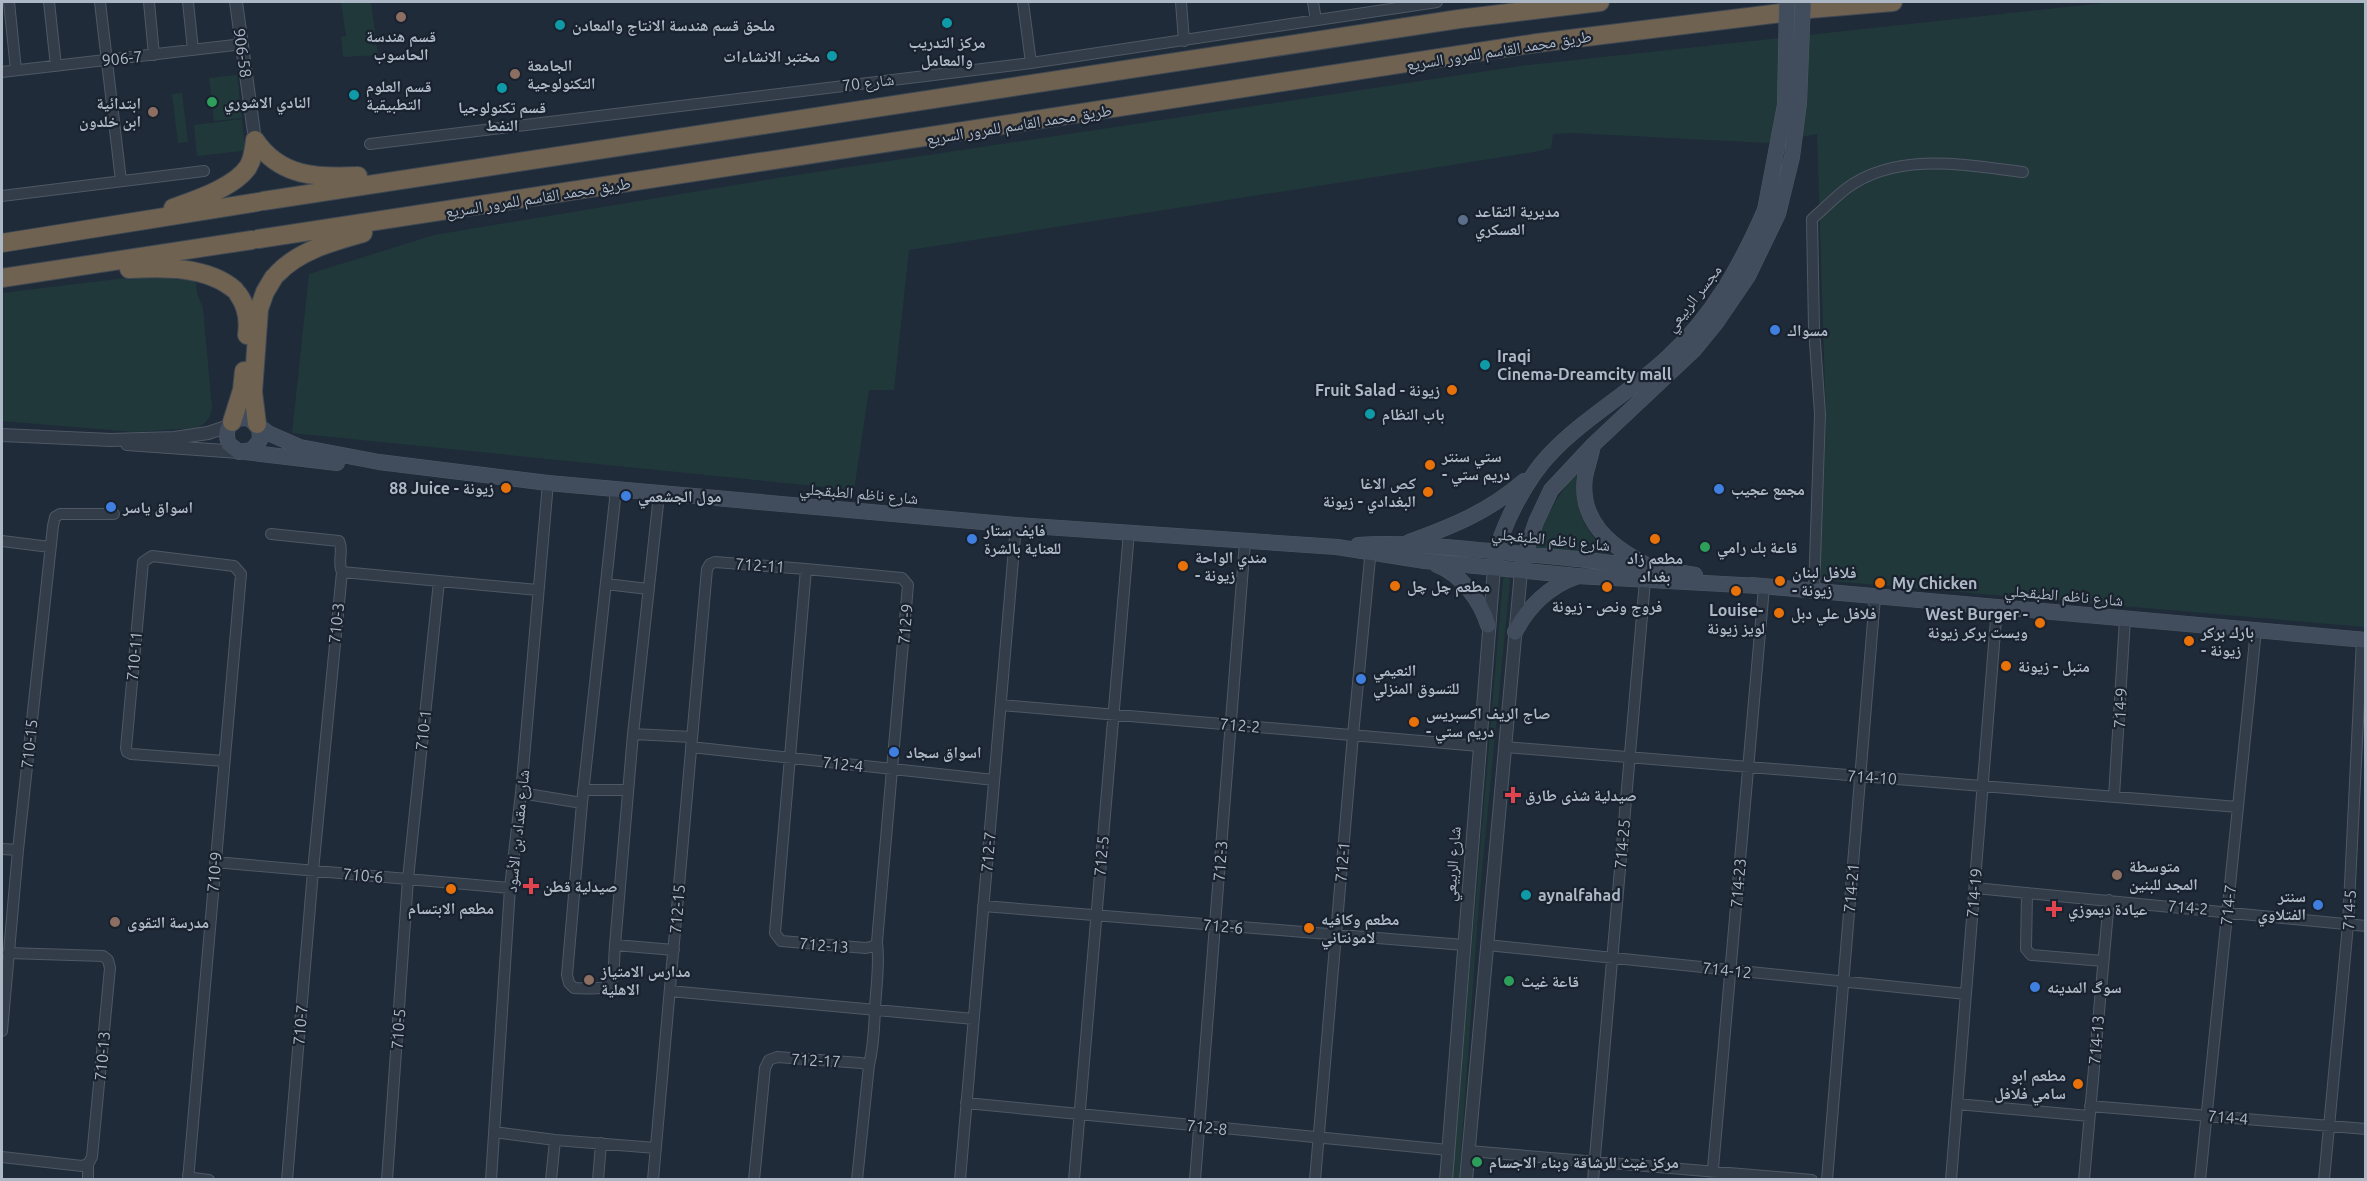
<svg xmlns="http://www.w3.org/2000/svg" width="2367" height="1181" font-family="Ubuntu,'Noto Naskh Arabic',sans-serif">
<rect width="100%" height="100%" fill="#1f2b39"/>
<path fill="#21383a" d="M341 2H371L378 55 343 57 341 37 346 36Z
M2114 2H2365V627L1820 580 1826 420 1817 134 1767 143 1573 133 1553 134 1551 148 1534 152 909 250 894 390H869L854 490 292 433 309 274 434 235 783 177 1520 66Z
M237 75 242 118 214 121 209 78Z
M182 93 188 142 178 143 172 94Z
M242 119 245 148 242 151 197 156 194 125Z
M142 276 196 281 197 293 203 308 212 408C210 418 207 423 197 428L134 432 2 421V293Z
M1577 472C1574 509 1582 529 1610 554L1535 549C1544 520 1557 495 1577 472Z
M1508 575 1510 580 1479 902 1459 1179 1452 1180 1503 579Z"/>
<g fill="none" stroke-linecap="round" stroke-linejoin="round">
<defs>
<path id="minor" d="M9 2 16 70
M49 2 56 66
M100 2 121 181
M149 2 154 55
M188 2 193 50
M1023 2 1031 63
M1181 2 1184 41
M1313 2 1316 20
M2 72 243 44
M370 144 1031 63 1437 2
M2 196 204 171
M659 495 633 734 615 945 674 950
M271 534 339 541C344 550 337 562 342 572
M2 541 50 547
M606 584 648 589
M1814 591 1820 414 1814 328 1812 219C1824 209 1835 197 1847 188 1898 151 1966 165 2023 172
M1001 705 1479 746
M633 734 692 737
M691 747 994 780
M1505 747 2238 807
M583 790H628
M521 793 582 803
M2114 796 2125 619
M2 849 18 850
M215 862 510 888
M1975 888 2366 926
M2027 893 2026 949 2031 955 2103 961
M983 906 1464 945
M615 945C612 988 619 990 574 988L569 983 567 975 582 803 616 490
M1487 945 1966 994
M670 991 974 1019
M2 1031 18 850 53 526 55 517 60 514H114
M869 1065C874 1045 874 1029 875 1009 876 986 880 965 877 942
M966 1103 1448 1150
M1957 1104 2089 1116
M2090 1106 2366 1129
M494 1132 555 1140 656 1148
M1469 1151 1812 1180
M2 1157 82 1166 88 1164 92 1157 110 968 108 960 103 956 8 953
M188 1175 193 1178 209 1180
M88 1180V1164
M188 1180 241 574 234 566 152 556 143 562 126 748 127 752 131 754 224 761
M287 1180 313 871 342 572 538 590
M387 1180 408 879 439 581
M491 1180 510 888 521 793 548 483
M551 1180 555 1140
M598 1180 601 1143
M653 1180 707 569 710 564 715 562 806 569 775 933 781 941 866 948 874 946 877 942 908 585 902 578 806 569
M754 1180 765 1068 769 1060 777 1057 861 1063 869 1065 857 1180
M960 1180 1016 525
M1074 1180 1129 532
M1195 1180 1245 542
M1315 1180 1353 735 1371 548
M1593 1180 1645 581
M1712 1180 1764 587
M1827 1180 1875 597
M1951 1180 1997 607
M2084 1180 2109 900
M2200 1180 2256 630
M2324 1180 2348 925 2362 639"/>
<path id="tertiary" d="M236 2 255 140
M2 435 111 440 174 438 208 433 229 426
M127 444 239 452
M1446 1180 1494 568
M1466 1180 1521 571"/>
<path id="secondary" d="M259 426 260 440 252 450 239 452 229 444C223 429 231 417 248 418L268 433 300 447 379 462 548 483 1016 525 1337 547 1425 561 1577 576 1759 586
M1593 445C1591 456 1587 467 1585 477 1579 521 1610 546 1645 564
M245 452 337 463
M1409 542C1453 526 1488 512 1524 481
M1358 545C1402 542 1446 547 1490 551 1559 557 1627 563 1695 575
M1495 559C1501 526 1528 476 1552 452 1587 416 1632 391 1668 357 1713 316 1741 265 1765 210
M1523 561 1536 522 1551 490 1594 444 1694 350 1716 323 1748 276 1778 214
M1437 565C1461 574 1481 601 1488 625
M1751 585 2366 640
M1515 632C1528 607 1549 586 1576 577"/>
<path id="motorway" d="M1809 9 1893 2
M255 140C280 177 317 178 358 176
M263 201 1459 19 1600 2
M173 208C195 200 235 187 248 167 253 159 254 149 255 140
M258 239 1537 43 1781 13
M2 243 258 202
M129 269C163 267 207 266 235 290
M277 274C298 251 334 241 363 233
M2 278 252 240
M238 294C247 306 249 320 247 335
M232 422 242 390 244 371
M257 424 253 392 259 309 265 292 274 277"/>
</defs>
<use href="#minor" stroke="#4e5864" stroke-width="12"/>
<use href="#tertiary" stroke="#4e5864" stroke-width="14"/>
<use href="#secondary" stroke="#4e5864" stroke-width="16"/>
<use href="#motorway" stroke="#3e4854" stroke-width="20"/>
<use href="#minor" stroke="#333d49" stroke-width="10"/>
<use href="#tertiary" stroke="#333d49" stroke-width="12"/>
<use href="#secondary" stroke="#414c5d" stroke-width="15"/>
<use href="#motorway" stroke="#706250" stroke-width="18"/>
<defs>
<path id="secondary-bridge" d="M1765 210 1785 105 1787 2
M1778 214 1792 157 1799 103 1803 2"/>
</defs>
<use href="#secondary-bridge" stroke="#4e5864" stroke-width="16" stroke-linecap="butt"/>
<use href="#secondary-bridge" stroke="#414c5d" stroke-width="15"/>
</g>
<g fill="#8d6e63" stroke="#19222e" stroke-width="2">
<circle cx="401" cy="17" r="6"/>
<circle cx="515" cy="74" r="6"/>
<circle cx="153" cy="112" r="6"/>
<circle cx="2117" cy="875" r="6"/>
<circle cx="115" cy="922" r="6"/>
<circle cx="589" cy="980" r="6"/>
</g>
<g fill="#0f9aa8" stroke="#19222e" stroke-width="2">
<circle cx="947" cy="23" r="6"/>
<circle cx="560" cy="25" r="6"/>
<circle cx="832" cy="56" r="6"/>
<circle cx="502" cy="88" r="6"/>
<circle cx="354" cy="95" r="6"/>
<circle cx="1485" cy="365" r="6"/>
<circle cx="1370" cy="414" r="6"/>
<circle cx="1526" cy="895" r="6"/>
</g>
<g fill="#2e9e5b" stroke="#19222e" stroke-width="2">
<circle cx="212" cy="102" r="6"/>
<circle cx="1705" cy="547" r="6"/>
<circle cx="1509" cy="981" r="6"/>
<circle cx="1477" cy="1162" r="6"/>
</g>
<circle fill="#5c6f8a" stroke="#19222e" stroke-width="2" cx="1463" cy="220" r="6"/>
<g fill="#3f7fe0" stroke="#19222e" stroke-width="2">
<circle cx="1775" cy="330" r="6"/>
<circle cx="1719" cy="489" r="6"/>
<circle cx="626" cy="496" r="6"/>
<circle cx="111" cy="507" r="6"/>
<circle cx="972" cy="539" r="6"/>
<circle cx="1361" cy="679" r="6"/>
<circle cx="894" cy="752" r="6"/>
<circle cx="2318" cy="905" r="6"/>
<circle cx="2035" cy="987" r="6"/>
</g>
<g fill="#e8710a" stroke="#19222e" stroke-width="2">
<circle cx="1452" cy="390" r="6"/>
<circle cx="1430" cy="465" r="6"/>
<circle cx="506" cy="488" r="6"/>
<circle cx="1428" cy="492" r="6"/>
<circle cx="1655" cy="539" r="6"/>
<circle cx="1183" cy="566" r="6"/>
<circle cx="1780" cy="581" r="6"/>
<circle cx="1880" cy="583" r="6"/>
<circle cx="1395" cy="586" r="6"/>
<circle cx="1607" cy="587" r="6"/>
<circle cx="1736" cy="591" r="6"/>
<circle cx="1779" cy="613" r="6"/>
<circle cx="2040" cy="623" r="6"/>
<circle cx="2189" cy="641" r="6"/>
<circle cx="2006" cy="666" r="6"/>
<circle cx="1414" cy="722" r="6"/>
<circle cx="451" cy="889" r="6"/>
<circle cx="1309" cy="928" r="6"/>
<circle cx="2078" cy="1084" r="6"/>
</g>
<g fill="#e0444e" stroke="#19222e" stroke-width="2">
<path d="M1510 786h6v6h6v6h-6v6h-6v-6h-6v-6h6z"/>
<path d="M528 877h6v6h6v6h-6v6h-6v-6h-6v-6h6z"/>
<path d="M2051 900h6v6h6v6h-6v6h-6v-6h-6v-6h6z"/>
</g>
<g text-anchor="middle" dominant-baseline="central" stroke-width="4.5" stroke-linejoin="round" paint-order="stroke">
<g font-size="16" font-weight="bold" fill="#adb8c6" stroke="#19222e" text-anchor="start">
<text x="572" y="25">ملحق قسم هندسة الانتاج والمعادن</text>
<text x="401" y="36" text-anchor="middle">قسم هندسة<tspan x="401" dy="18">الحاسوب</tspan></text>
<text x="947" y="42" text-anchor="middle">مركز التدريب<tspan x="947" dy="18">والمعامل</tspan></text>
<text x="820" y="56" text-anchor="end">مختبر الانشاءات</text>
<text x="527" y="65">الجامعة<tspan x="527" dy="18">التكنولوجية</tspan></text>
<text x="366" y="86">قسم العلوم<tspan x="366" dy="18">التطبيقية</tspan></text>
<text x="224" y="102">النادي الاشوري</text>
<text x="141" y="103" text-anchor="end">ابتدائية<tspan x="141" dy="18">ابن خلدون</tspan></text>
<text x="502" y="107" text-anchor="middle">قسم تكنولوجيا<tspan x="502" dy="18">النفط</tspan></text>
<text x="1475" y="211">مديرية التقاعد<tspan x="1475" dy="18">العسكري</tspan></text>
<text x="1787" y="330">مسواك</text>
<text x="1497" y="356">Iraqi<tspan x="1497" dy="18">Cinema-Dreamcity mall</tspan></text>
<text x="1440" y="390" text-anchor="end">Fruit Salad - زيونة</text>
<text x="1382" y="414">باب النظام</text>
<text x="1442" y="456">ستي سنتر<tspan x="1442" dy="18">- دريم ستي</tspan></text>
<text x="1416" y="483" text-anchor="end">كص الاغا<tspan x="1416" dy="18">البغدادي - زيونة</tspan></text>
<text x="494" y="488" text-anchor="end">88 Juice - زيونة</text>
<text x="1731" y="489">مجمع عجيب</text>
<text x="638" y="496">مول الجشعمي</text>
<text x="123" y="507">اسواق ياسر</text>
<text x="984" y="530">فايف ستار<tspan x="984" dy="18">للعناية بالشرة</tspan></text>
<text x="1717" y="547">قاعة بك رامي</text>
<text x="1195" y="557">مندي الواحة<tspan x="1195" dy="18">- زيونة</tspan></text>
<text x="1655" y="558" text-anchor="middle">مطعم زاد<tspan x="1655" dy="18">بغداد</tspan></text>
<text x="1792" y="572">فلافل لبنان<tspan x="1792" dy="18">- زيونة</tspan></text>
<text x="1892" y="583">My Chicken</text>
<text x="1407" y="586">مطعم چل چل</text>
<text x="1607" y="606" text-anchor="middle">فروج ونص - زيونة</text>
<text x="1736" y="610" text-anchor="middle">Louise-<tspan x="1736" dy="18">لويز زيونة</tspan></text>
<text x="1791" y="613">فلافل علي دبل</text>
<text x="2028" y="614" text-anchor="end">West Burger -<tspan x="2028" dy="18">ويست بركر زيونة</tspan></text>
<text x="2201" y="632">بارك بركر<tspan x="2201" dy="18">- زيونة</tspan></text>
<text x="2018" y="666">متبل - زيونة</text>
<text x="1373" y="670">النعيمي<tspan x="1373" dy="18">للتسوق المنزلي</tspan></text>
<text x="1426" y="713">صاج الريف اكسبريس<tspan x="1426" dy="18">- دريم ستي</tspan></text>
<text x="906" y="752">اسواق سجاد</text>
<text x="1525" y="795">صيدلية شذى طارق</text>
<text x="2129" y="866">متوسطة<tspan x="2129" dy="18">المجد للبنين</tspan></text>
<text x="543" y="886">صيدلية قطن</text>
<text x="1538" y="895">aynalfahad</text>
<text x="2306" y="896" text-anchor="end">سنتر<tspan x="2306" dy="18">الفتلاوي</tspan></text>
<text x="451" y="908" text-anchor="middle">مطعم الابتسام</text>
<text x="2068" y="909">عيادة ديموزي</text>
<text x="1321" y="919">مطعم وكافيه<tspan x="1321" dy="18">لامونتاني</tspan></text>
<text x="127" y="922">مدرسة التقوى</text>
<text x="601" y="971">مدارس الامتياز<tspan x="601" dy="18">الاهلية</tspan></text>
<text x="1521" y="981">قاعة غيث</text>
<text x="2047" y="987">سوگ المدينه</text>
<text x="2066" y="1075" text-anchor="end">مطعم ابو<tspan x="2066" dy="18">سامي فلافل</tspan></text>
<text x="1489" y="1162">مركز غيث للرشاقة وبناء الاجسام</text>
</g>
<g font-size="16" fill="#adb8c6" stroke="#19222e">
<text transform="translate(1499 50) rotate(-9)">طريق محمد القاسم للمرور السريع</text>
<text transform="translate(243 53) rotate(82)">906-58</text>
<text transform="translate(122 58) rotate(-6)">906-7</text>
<text transform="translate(868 82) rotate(-7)">شارع 70</text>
<text transform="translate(1019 124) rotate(-9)">طريق محمد القاسم للمرور السريع</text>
<text transform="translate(538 197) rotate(-9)">طريق محمد القاسم للمرور السريع</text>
<text transform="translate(1693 298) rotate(-52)">مجسر الربيعي</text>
<text transform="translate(859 493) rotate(5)">شارع ناظم الطبقجلي</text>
<text transform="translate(1551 539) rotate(6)">شارع ناظم الطبقجلي</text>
<text transform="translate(760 565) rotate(4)">712-11</text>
<text transform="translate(2064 595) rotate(5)">شارع ناظم الطبقجلي</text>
<text transform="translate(336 623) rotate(-84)">710-3</text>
<text transform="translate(905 624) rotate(-85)">712-9</text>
<text transform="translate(134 656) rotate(-85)">710-11</text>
<text transform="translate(2120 708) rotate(-87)">714-9</text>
<text transform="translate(1240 725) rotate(5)">712-2</text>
<text transform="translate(423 730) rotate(-84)">710-1</text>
<text transform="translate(29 744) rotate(-84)">710-15</text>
<text transform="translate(843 764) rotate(6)">712-4</text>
<text transform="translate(1872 777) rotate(4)">714-10</text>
<text transform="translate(517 831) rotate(-84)">شارع مقداد بن الأسود</text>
<text transform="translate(1622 844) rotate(-85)">714-25</text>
<text transform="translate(988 852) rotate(-85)">712-7</text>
<text transform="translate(1101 856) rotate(-85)">712-5</text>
<text transform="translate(1220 861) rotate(-86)">712-3</text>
<text transform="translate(1342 862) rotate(-85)">712-1</text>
<text transform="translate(1452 864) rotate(-86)">شارع الربيعي</text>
<text transform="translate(214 872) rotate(-85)">710-9</text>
<text transform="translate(363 875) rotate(5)">710-6</text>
<text transform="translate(1738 883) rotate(-85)">714-23</text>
<text transform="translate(1851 888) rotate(-85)">714-21</text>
<text transform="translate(1974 893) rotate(-85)">714-19</text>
<text transform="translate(2228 905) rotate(-84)">714-7</text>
<text transform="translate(2188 907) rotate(5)">714-2</text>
<text transform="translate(677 909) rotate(-85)">712-15</text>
<text transform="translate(2349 910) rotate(-87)">714-5</text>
<text transform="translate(1223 926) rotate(5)">712-6</text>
<text transform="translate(824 945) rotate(5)">712-13</text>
<text transform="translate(1727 970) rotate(6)">714-12</text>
<text transform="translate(300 1025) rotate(-85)">710-7</text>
<text transform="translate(398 1029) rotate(-86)">710-5</text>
<text transform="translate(2096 1040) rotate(-85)">714-13</text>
<text transform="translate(102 1056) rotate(-85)">710-13</text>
<text transform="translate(816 1060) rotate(3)">712-17</text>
<text transform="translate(2228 1117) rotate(5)">714-4</text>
<text transform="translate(1207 1127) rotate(6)">712-8</text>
</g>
</g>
<rect width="2367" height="1181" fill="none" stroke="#adb8c6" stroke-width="6"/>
</svg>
